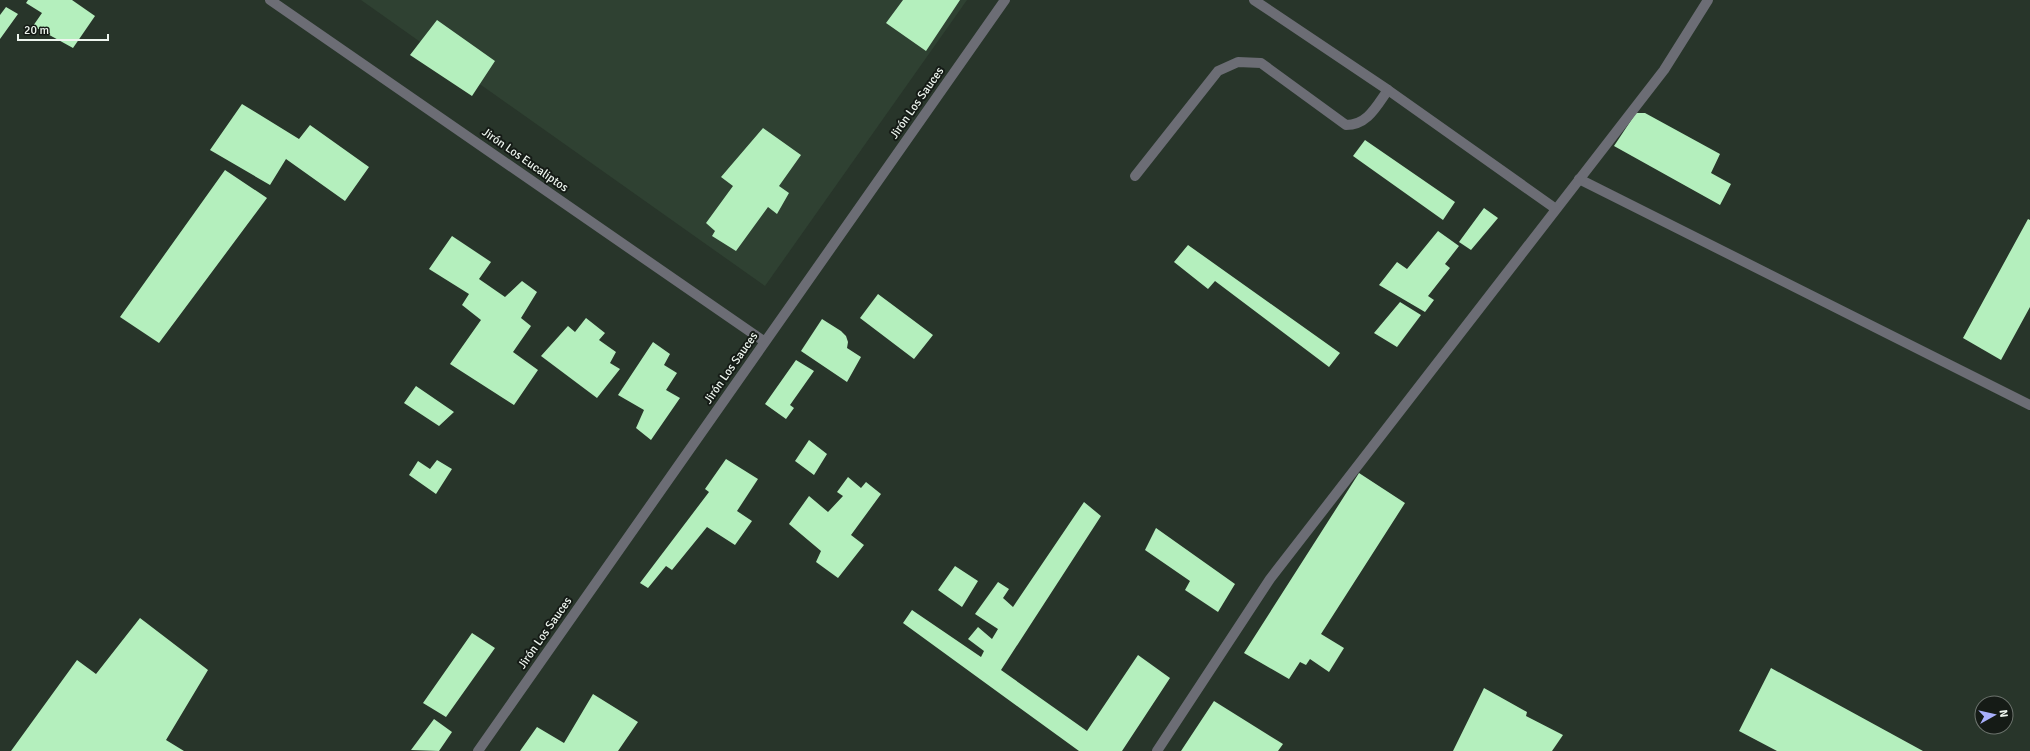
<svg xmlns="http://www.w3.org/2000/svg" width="2030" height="751" font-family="Signika,sans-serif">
<rect width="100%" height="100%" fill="#28352a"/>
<path fill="#2f4132" d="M361 0H967L765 286Z"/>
<path fill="#b4efbd" d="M28 0H72L95 16 73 48 33 26 42 13 26 3Z
M903 0H960L926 51 886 23Z
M6 7 18 14 0 39V15Z
M437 20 495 61 472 96 410 55Z
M242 104 299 139 310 125 369 167 345 201 286 159 270 185 210 150Z
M1636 113H1645L1720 154 1711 173 1731 184 1720 205 1614 146Z
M763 128 801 155 779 186 789 193 777 214 768 207 736 251 712 236 715 231 706 223 733 186 721 177Z
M1365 140 1455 202 1443 220 1353 156Z
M225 170 267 198 159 343 120 317Z
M1484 208 1498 218 1471 250 1459 242Z
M2028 219 2030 220V307L2001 360 1963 338Z
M1438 231 1459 246 1445 264 1450 268 1428 296 1434 300 1425 312 1379 285 1397 262 1407 269Z
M452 236 491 262 479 279 505 297 522 281 537 292 521 318 531 326 513 352 538 370 514 405 450 364 481 320 462 305 469 294 429 269Z
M1188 245 1340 353 1329 367 1215 281 1208 289 1174 262Z
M878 294 933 335 914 359 860 318Z
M1400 302 1421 315 1397 347 1374 333Z
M586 318 605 333 599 340 616 352 610 363 620 369 597 398 541 356 568 326 575 332Z
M822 319 841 331 846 336 848 342 847 348 861 357 847 382 801 351Z
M653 342 670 354 664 365 677 373 666 390 680 398 651 440 636 428 644 410 618 395Z
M796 360 814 371 790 405 794 408 786 419 765 404Z
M416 386 454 412 439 426 404 403Z
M809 440 827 454 814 475 795 461Z
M726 459 758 479 737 511 752 521 735 545 707 527 672 570 666 566 648 588 640 583 709 492 705 489Z
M437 460 452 469 436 494 409 475 418 461 430 469Z
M1359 473 1405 503 1321 634 1344 648 1329 672 1310 659 1306 665 1300 662 1289 679 1244 653Z
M848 477 861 488 866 482 881 494 851 535 864 545 838 578 816 562 821 551 789 524 809 496 828 512 843 496 837 492Z
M1084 502 1101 516 1001 670 1087 731 1138 655 1170 678 1122 751H1079L903 623 912 610 981 657 984 651 968 639 978 627 992 639 998 629 975 614 998 582 1009 589 1003 598 1013 607Z
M1156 528 1235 584 1218 612 1185 590 1190 581 1145 550Z
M955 566 978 581 962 607 938 590Z
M140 618 208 670 166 740 184 751H11L77 660 96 674Z
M472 633 495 648 446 717 423 703Z
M1771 668 1923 751H1777L1739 731Z
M1484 688 1527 712 1526 716 1563 735 1552 751H1453Z
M593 694 638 722 618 751H520L537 727 564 743Z
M1214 701 1283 744 1278 751H1181Z
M434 719 452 732 439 751 411 750Z"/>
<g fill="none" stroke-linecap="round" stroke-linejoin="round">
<path stroke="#6c6d75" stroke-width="10" d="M1135 176 1218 71 1238 62 1261 63 1346 125C1368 125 1377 105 1388 90
M1579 179 2030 405"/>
<path stroke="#6c6d75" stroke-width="10" d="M270 0 765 342
M1254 0 1388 90 1556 209
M478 751 1005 0
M1157 751 1270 579 1664 70 1708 0"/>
</g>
<g text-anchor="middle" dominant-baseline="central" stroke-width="4" stroke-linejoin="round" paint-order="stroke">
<g font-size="12" fill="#eef6ef" stroke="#151b16">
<text transform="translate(917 103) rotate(-55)">Jirón Los Sauces</text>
<text transform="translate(525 160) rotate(35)">Jirón Los Eucaliptos</text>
<text transform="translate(731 368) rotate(-55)">Jirón Los Sauces</text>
<text transform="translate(545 633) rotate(-55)">Jirón Los Sauces</text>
</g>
</g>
<g transform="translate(1994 715) rotate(82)"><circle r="19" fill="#151b16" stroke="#6c736d"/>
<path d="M0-3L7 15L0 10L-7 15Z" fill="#a9b0fc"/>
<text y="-6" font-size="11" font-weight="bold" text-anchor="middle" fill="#eef6ef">N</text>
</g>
<path d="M18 34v6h90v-6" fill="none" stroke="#eef6ef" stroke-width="2"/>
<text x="24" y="34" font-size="12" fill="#eef6ef" stroke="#151b16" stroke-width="3" paint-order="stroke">20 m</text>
</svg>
